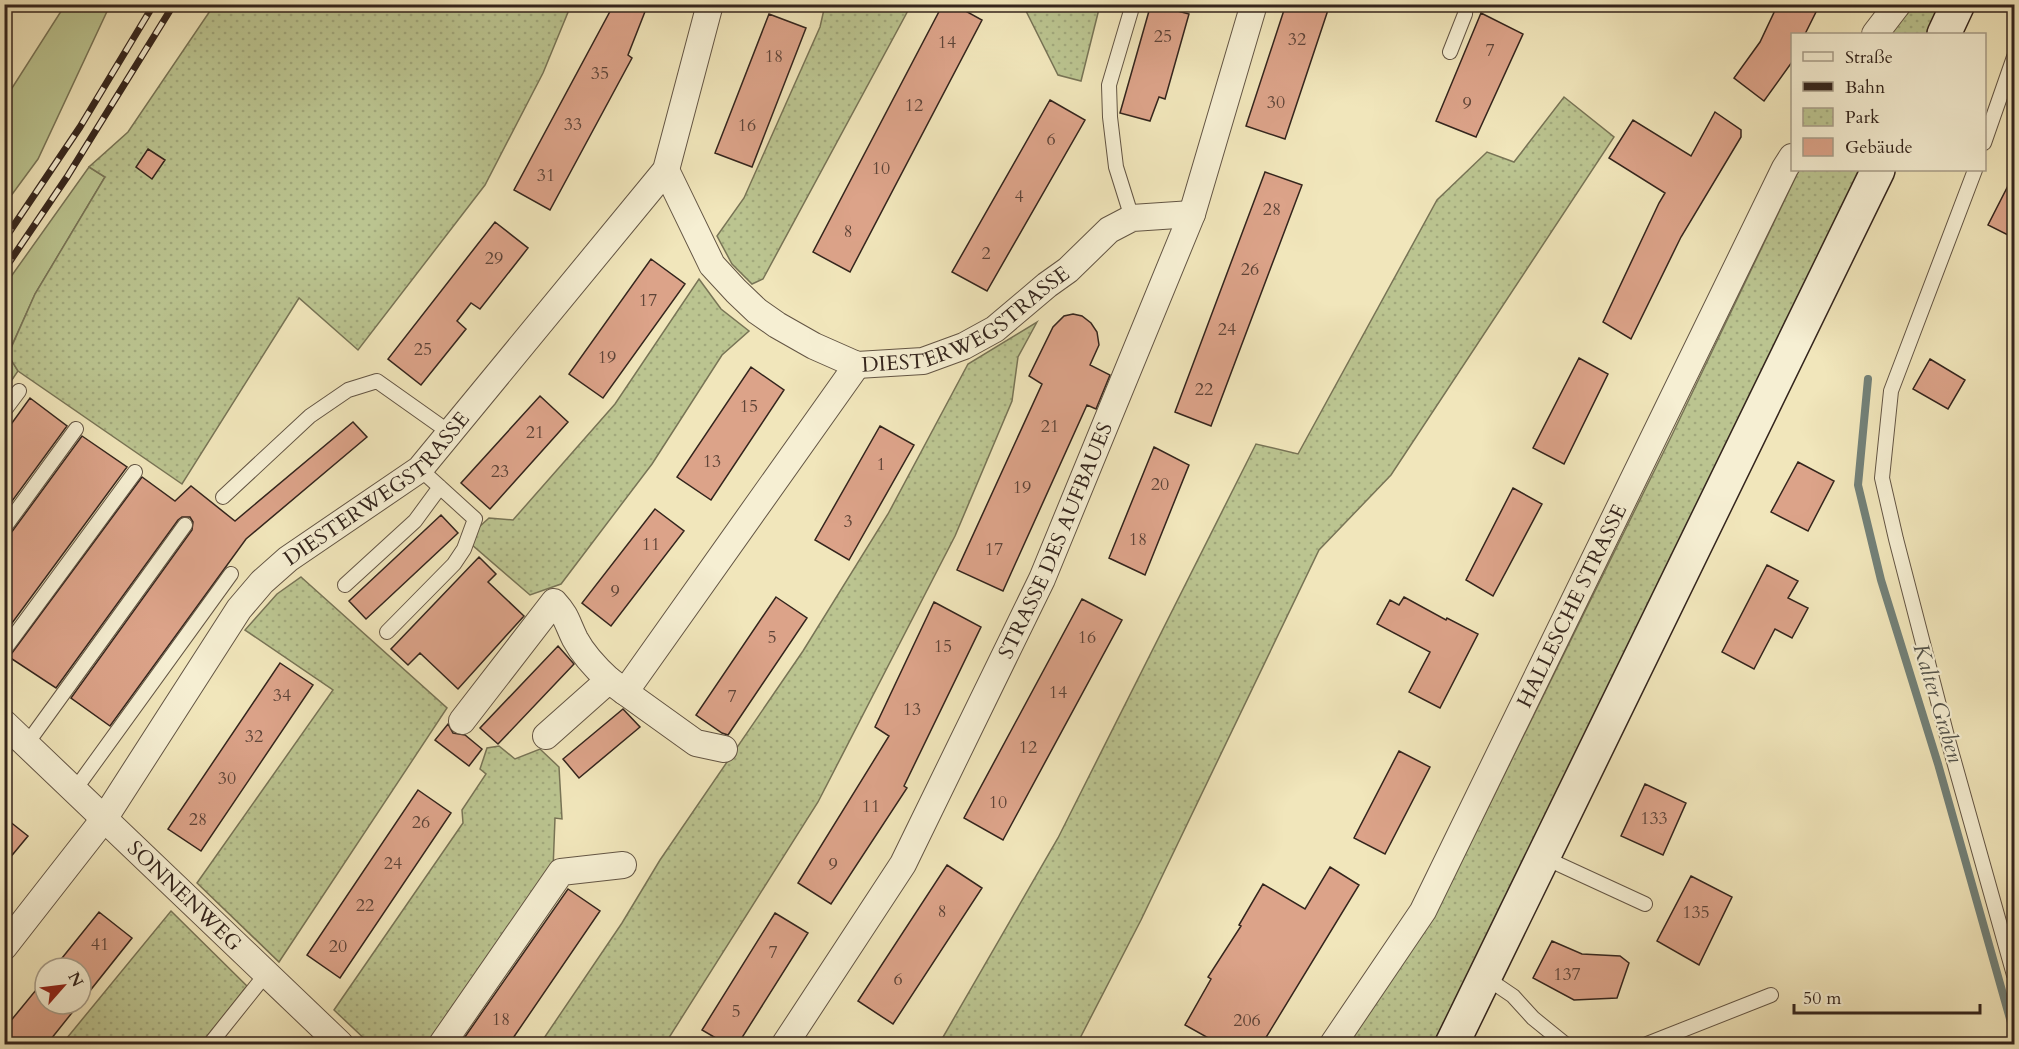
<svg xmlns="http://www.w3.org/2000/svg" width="2019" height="1049" font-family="Cardo,serif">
<defs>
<pattern id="park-dots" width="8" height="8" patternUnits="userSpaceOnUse" patternTransform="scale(1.5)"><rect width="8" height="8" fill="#bbc490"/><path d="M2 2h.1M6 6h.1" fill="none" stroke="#a1a87c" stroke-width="1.8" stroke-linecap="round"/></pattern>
</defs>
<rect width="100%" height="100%" fill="#f1e6bb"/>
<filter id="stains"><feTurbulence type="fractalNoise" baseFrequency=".00333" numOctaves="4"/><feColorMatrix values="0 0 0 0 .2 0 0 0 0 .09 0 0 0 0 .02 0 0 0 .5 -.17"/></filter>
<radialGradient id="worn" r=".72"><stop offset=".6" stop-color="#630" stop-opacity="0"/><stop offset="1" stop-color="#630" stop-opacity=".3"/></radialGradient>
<path fill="#bbc490" stroke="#787456" stroke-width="1.5" d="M65 5H110L38 159 5 204V99Z
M89 167 105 177 35 294 8 354 18 371 5 390V285Z"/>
<path fill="url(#park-dots)" stroke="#787456" stroke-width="1.5" d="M214 5H571L543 73 485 185 358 350 299 298 182 484 18 371 8 355 35 294 105 177 89 167 128 132Z
M825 5H911L763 279 752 284 732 264 717 236 744 198 820 27Z
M1023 5H1100L1081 81 1058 75Z
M1912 5H1943L1929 34H1888L1900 16 1907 14Z
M1564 97 1614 137 1391 475 1319 550 1141 920 1077 1044H939L1058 838 1256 444 1298 454 1437 200 1487 152 1514 162Z
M1799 170H1863L1436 1044H1347L1434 917 1671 437Z
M699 279 721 309 749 331 722 355 652 464 561 584 530 595 471 544 478 528 489 518 513 520 615 404Z
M1037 322 1018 357 1012 401 955 536 818 802 665 1044H540L622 923 660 860 803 651 888 514 968 364Z
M301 577 447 708 279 962 197 883 333 690 245 630 277 594Z
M499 746 515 759 540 749 559 767 562 819 555 818 553 870 430 1044H370L334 1010 463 823 462 810 486 774 480 769 487 748Z
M171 911 247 986 201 1044H62Z"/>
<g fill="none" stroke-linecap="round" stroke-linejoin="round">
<path stroke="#728179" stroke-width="8" d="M1868 379 1858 485 1881 580 1938 764 2014 1033"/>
</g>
<path fill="#dca389" stroke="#34251d" stroke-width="1.5" d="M614 4H648L628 55 632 58 550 210 514 190Z
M943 4H953L982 20 850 272 813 252Z
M1151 4 1189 14 1165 99 1159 97 1150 121 1120 113Z
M1286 4H1330L1285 139 1246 126Z
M1778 4H1820L1805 34H1792V62L1764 101 1734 78 1760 42Z
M1481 13 1523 34 1476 137 1436 121Z
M769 14 806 28 752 167 715 153Z
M1050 100 1085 120 987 291 952 272Z
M1715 112 1741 130V137L1681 237 1631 339 1603 322 1659 203 1665 193 1609 158 1633 120 1691 156Z
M148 149 165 160 152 179 136 167Z
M1265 172 1302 185 1211 426 1175 412Z
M2014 174V238L1988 225Z
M495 222 528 248 480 309 471 303 457 321 466 329 421 385 388 359Z
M651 259 685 284 603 398 569 374Z
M1073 314 1082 316 1091 323 1097 332 1099 345 1090 365 1110 375 1096 409 1087 405 1003 591 957 570 1042 384 1029 376 1053 327 1064 316Z
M1579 358 1608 374 1564 464 1533 448Z
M1930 359 1965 380 1948 409 1913 389Z
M751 367 784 390 711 500 677 477Z
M540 396 568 422 490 509 461 483Z
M30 398 67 426 4 512V434Z
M353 422 367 437 246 539 110 726 71 698 192 530 193 522 190 517H182L178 520 56 688 9 657 142 477 175 501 191 486 235 521Z
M880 426 914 445 849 560 815 540Z
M82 436 127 467 4 634V537L11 533Z
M1154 447 1189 465 1145 575 1109 558Z
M1798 462 1834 481 1808 531 1771 512Z
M1513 488 1542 504 1493 596 1466 580Z
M655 509 684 531 611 626 582 603Z
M441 515 458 533 366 619 349 601Z
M479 557 496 574 488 582 524 616 458 689 420 653 408 665 391 649Z
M1767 565 1798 581 1788 598 1808 608 1792 638 1775 629 1754 669 1722 652Z
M776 597 807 618 728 735 722 733 696 715Z
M1404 597 1446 620 1447 618 1478 634 1440 708 1409 692 1430 652 1377 624 1390 600 1399 605Z
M1082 599 1122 620 1003 840 964 818Z
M934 602 981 627 904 786 907 788 831 904 798 883 889 736 875 727Z
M558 646 574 664 498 744 480 728Z
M280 663 313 685 201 851 168 829Z
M623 709 640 727 579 778 563 759Z
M448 724 453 733 465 735 482 749 469 766 435 740Z
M1399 751 1430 767 1385 854 1354 838Z
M1645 784 1686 803 1663 855 1621 836Z
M418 790 451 813 340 978 307 955Z
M4 817 28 836 4 865Z
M947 865 982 888 893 1024 858 1001Z
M1330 867 1359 885 1262 1044H1219L1185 1025 1211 979 1208 977 1241 926 1239 925 1263 884 1305 909Z
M1691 876 1732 897 1699 965 1657 941Z
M568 889 600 911 509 1044H460Z
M99 912 132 938 81 1002V968H54Z
M775 913 808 933 738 1044H726L702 1030Z
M1552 941 1582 954 1620 956 1629 963 1617 998 1574 1000 1533 978Z
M45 979V1004H79L47 1044H4V1029Z"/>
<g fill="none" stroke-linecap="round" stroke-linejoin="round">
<defs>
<path id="service" d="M1450 52 1465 14 1466 4
M1984 143 2014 57
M1975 170 1891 391 1882 478 1896 539 1948 740 2014 975
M1132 218 1116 167 1110 117 1109 85 1133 4
M4 411 19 391
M223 497 310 416 348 390 377 381 449 432
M4 528 76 429
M345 585 415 521 440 487
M387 632 454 564 464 549 475 519 420 469
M4 650 135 472
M26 745 185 525
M74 791 231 574
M1543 857 1645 904
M1485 977 1513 996 1533 1018 1565 1044
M210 1044 266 974
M1647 1044 1771 995"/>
<g id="minor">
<path d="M1875 34 1898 4"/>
<path id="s1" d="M666 170 712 265 736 291 757 311 777 325 814 346 857 365 923 361 964 346 995 329 1047 285 1068 270 1109 230 1132 218 1192 214"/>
<path d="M625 692 696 743 724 749"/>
<path d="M462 721 554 602C567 616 567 623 575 639 583 654 596 668 609 680"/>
<path id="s2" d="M4 723 340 1044"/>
<path d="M546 736 609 680 625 692 857 365"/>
<path id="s3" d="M4 947 104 819 239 609 262 582 288 559 420 469 666 170 710 4"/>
<path d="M442 1044 561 872 623 865"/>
<path id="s4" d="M785 1044 903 864 1042 579 1192 214 1254 4"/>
<path id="s5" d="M1333 1044 1423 911 1785 168 1792 157"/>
</g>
<path id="secondary" d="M1944 34 1958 4
M1452 1044 1878 170"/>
</defs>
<use href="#service" stroke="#635544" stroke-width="16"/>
<use href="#minor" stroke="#635544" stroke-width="28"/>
<use href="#secondary" stroke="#34251d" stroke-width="36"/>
<use href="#service" stroke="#f6efd3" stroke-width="14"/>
<use href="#minor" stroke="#f6efd3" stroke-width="26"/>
<use href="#secondary" stroke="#f6efd3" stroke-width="33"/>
<defs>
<path id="rail" d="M4 240 80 127 154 4
M4 270 67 177 174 4"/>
</defs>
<use href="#rail" stroke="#34251d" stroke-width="7"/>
<use href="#rail" stroke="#f6efd3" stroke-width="4.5" stroke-dasharray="14" stroke-linecap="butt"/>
</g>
<g text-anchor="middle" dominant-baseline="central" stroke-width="4.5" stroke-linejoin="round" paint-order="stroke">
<g font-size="18" fill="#5e4438">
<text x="1163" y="36">25</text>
<text x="1297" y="39">32</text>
<text x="947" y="42">14</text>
<text x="1490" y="50">7</text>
<text x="774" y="56">18</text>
<text x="600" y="73">35</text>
<text x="1276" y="102">30</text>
<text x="1467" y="103">9</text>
<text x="914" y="105">12</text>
<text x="573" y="124">33</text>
<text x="747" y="125">16</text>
<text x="1051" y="139">6</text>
<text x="881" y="168">10</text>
<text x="546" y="175">31</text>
<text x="1019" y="196">4</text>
<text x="1272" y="209">28</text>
<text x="848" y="231">8</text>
<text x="986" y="253">2</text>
<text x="494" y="258">29</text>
<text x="1250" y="269">26</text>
<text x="648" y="300">17</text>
<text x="1227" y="329">24</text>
<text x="423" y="349">25</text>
<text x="607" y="357">19</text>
<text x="1204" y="389">22</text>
<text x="749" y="406">15</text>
<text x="1050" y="426">21</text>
<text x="535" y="432">21</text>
<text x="712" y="461">13</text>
<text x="881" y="464">1</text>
<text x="500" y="471">23</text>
<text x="1160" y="484">20</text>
<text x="1022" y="487">19</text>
<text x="848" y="521">3</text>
<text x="1138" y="539">18</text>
<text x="651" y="544">11</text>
<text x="994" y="549">17</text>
<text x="615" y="591">9</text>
<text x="772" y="637">5</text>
<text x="1087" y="637">16</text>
<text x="943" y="646">15</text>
<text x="1058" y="692">14</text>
<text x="282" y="695">34</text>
<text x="732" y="696">7</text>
<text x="912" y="709">13</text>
<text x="254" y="736">32</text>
<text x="1028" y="747">12</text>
<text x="227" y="778">30</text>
<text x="998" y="802">10</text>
<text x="871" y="806">11</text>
<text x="1654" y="818">133</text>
<text x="198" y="819">28</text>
<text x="421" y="822">26</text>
<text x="393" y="863">24</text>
<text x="833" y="864">9</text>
<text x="365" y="905">22</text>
<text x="942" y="911">8</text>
<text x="1696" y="912">135</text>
<text x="100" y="944">41</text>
<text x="338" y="946">20</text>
<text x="773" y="952">7</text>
<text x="1567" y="974">137</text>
<text x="898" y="979">6</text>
<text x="736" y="1011">5</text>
<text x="501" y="1019">18</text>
<text x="1247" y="1020">206</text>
</g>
<g font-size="21" fill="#34251d" stroke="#f6efd3">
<text stroke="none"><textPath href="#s1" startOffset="405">DIESTERWEGSTRASSE</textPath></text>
<text stroke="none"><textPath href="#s3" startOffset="596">DIESTERWEGSTRASSE</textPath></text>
<text stroke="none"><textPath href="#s4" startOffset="573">STRASSE DES AUFBAUES</textPath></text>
<text stroke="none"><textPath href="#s5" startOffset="500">HALLESCHE STRASSE</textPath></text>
<text stroke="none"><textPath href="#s2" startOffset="250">SONNENWEG</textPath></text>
</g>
<g font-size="22" font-style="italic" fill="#53534b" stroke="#f6efd3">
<text transform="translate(1938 703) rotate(73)">Kalter Graben</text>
</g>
</g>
<rect width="2019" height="1049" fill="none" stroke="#f1e6bb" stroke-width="24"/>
<rect x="6" y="6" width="2007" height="1037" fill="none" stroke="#34251d" stroke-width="3"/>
<rect x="12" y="12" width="1995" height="1025" fill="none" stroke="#34251d" stroke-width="1.5"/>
<rect x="1791" y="33" width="195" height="138" fill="#f6efd3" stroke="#a89e8a" stroke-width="1.5"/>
<rect x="1803" y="52" width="30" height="9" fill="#f6efd3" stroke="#a89e8a" stroke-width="1.5"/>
<text x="1845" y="63" font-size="18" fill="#34251d">Straße</text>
<rect x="1803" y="82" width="30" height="9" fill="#34251d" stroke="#a89e8a" stroke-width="1.5"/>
<text x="1845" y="93" font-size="18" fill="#34251d">Bahn</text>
<rect x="1803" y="108" width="30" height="18" fill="url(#park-dots)" stroke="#a89e8a" stroke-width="1.5"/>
<text x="1845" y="123" font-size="18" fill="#34251d">Park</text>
<rect x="1803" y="138" width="30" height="18" fill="#dca389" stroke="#a89e8a" stroke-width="1.5"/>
<text x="1845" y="153" font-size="18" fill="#34251d">Gebäude</text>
<g transform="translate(63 986) rotate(62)"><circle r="28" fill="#f6efd3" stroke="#a89e8a" stroke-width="1.5"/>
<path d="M0-4.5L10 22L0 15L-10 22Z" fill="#8f2418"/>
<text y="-9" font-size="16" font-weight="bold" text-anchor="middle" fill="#34251d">N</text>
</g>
<path d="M1794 1004v9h186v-9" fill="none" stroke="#34251d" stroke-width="3"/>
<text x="1803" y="1004" font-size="18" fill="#34251d" stroke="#f6efd3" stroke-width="4.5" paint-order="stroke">50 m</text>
<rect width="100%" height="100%" filter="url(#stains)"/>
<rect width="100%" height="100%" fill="url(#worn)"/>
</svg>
